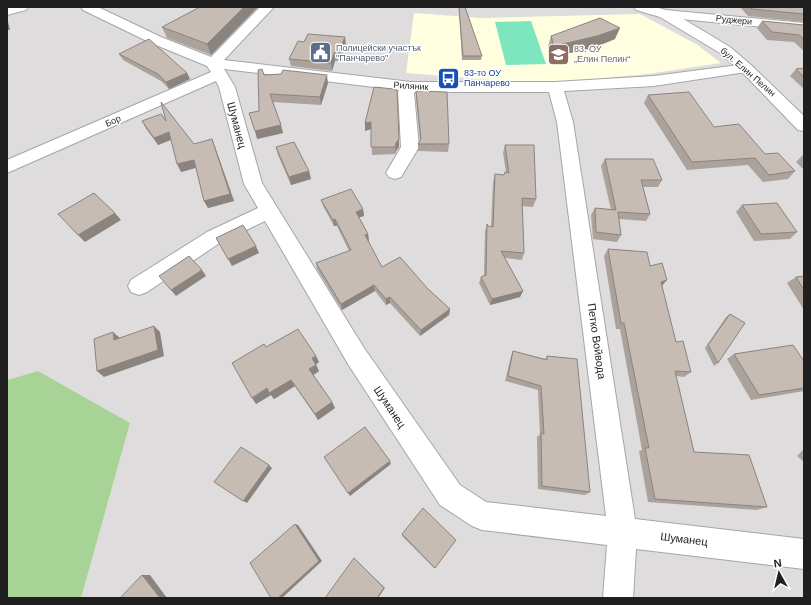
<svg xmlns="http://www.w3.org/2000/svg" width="811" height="605" font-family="Arial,sans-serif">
<rect width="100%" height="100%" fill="#f1ede5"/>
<path fill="#dedcdc" d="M7 7H804V598H81L130 423 38 371 7 380Z"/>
<path fill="#ffffe0" d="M414 13 482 18 640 14 696 44 721 63 648 74 539 84 406 73Z"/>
<path fill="#a8d396" d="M38 371 130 423 81 598H7V380Z"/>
<path fill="#7de6be" d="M531 21 546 64 506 65 495 22Z"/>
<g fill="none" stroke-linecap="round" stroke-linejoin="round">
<defs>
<path id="minor" d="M7 7H28L26 10 7 15Z
M81 7H98L161 37 211 57 260 7H274L224 60 411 82H555L654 76 746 64 751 65 753 68 751 71 746 72 654 86 564 91 573 122 635 519 804 539V569L636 549 633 598H603L607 545 482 530 472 526 440 505 348 364 265 221 221 242 147 292 139 295 131 292 128 286 131 280 207 232 258 208 244 184 219 87 216 81 7 173V160L211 72 207 66 151 43 83 10ZM224 69 399 90 398 92 401 147 386 173 389 177 395 179 401 177 419 147 414 93 415 92H549L557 122 606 516 486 502 460 485 364 348 262 183 235 87Z
M665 10 804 23V31L660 17 658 14 660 11Z"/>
<path id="tertiary" d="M634 7H655L670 11 730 47 751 65 804 116V131L798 130 741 71 720 53 660 17 636 10Z"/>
</defs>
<use href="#minor" stroke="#a6a6a6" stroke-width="2"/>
<use href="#tertiary" stroke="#a6a6a6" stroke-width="2"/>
<use href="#minor" fill="#fff" fill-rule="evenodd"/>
<use href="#tertiary" fill="#fff" fill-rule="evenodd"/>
</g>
<path fill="#aaa29b" d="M258 7 211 55 167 38 162 27Z
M740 7H804V22L748 16Z
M459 8 482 56 481 60H462L459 12Z
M762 21 804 25V51L794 42 767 40 757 28Z
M551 36 615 39 593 48 551 57 548 47Z
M346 45 339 61H335L332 71 291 66 289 59Z
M119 54 187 73 190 79 169 89 161 81 123 60Z
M804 68V89L790 76 796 69Z
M264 75 328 83 321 105 273 102 283 133 257 139 259 111Z
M394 90 399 139V147L396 151 395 154 372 155 371 129 365 131V123Z
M416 91 449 144 448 152 418 151V144L420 141 416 98Z
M648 95 714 127 795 171 788 179 763 182 748 165 687 170 644 103Z
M142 121H166L194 144 215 147 234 201 208 208 204 201 196 168 181 172 171 140 158 145 146 129Z
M505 145 536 199 533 207 522 206 524 253 522 260 505 258 523 291 520 297 490 305 479 283 481 277 484 276 485 231 487 224 488 226 491 227 493 182 495 174 504 175 505 172H506L503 153Z
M276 147 309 171 311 179 291 185 278 155Z
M804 154V170L796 162Z
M605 159 662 180 658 187H643L650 214 646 221 619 219 621 235 617 242 593 239 591 215 595 208 611 210 601 166Z
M321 200 363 209 364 216 359 217 368 234 369 241H368L382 267 428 289 450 309 449 315 420 336 390 303 386 305 375 291 342 310 317 269 316 263 349 251 337 226H334L323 206Z
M742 205 797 232 790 239 754 241 736 212Z
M608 249 650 266 662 286 676 342 691 372 684 377 676 376 694 452 767 507 757 510 648 502 639 451 642 450 620 329H616L604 256Z
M804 276V310L787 283 796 277Z
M730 314 718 363 714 366 705 348 726 317Z
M266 347 316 356 319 362 316 364 319 371 313 375 332 402 335 408 318 420 295 386 274 399 271 395 256 404Z
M513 351 545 359 547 356 590 492 585 495 538 489 537 437 540 434 538 390 505 381 511 356Z
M734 354 804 361V391L751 400 727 359Z
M804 449V462L797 456Z
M402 534 435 568H434L402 536Z"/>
<path fill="#8b847e" d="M244 7H258L211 55 207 44Z
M7 17 10 30H7Z
M620 28 615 39 593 48 551 57 554 46Z
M345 37 346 45 339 61 338 53Z
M334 53 335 61 332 71 331 63Z
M187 73 190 79 169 89 166 82Z
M327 75 328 83 321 105 320 97Z
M371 122V129L365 131V123Z
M281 125 283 133 257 139 255 131Z
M169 132 173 139 158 145 154 138Z
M212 139 215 147 234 201 208 208 204 201Z
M399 139V147L396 151 395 154 396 143Z
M194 160 198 167 181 172 177 164Z
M309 171 311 179 291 185 289 177Z
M363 209 364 216 357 218 356 212Z
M115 213 121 220 85 242 78 235Z
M335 219 337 226H334L333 220Z
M368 234 369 241 366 242 365 235Z
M256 246 259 253 232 266 228 259Z
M202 270 206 276 176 296 171 290Z
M667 280 661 287V282Z
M374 285 375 291 342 310 341 304Z
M523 291 520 297 490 305 492 299Z
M390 297V303L386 305V299Z
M450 309 449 315 420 336 421 330Z
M154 326 160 332 164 356 104 377 97 371Z
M113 332 120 338 114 340Z
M316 356 319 362 315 365 312 358Z
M316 365 319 371 312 376 309 369Z
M291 380 295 386 274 399 271 395 256 404 252 398 267 388Z
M332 402 335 408 318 420 315 414Z
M390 461 391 464 350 496 348 493Z
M269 465 272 468 247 503 243 501Z
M295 524 298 525 322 561 282 598H278Z
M354 558 356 560 385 588 378 598H377Z
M142 575H150L167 598H160Z"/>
<path fill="#c6bcb4" stroke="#8b847e" d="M200 7H244L207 44 162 27Z
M465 7 482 56H463L459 8Z
M750 7H804V14L752 9Z
M600 18 620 28 597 36 554 46 551 36Z
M762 21 804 25V39L799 35 772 32Z
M308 34 345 37 338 53H334L331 63 289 59 298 41 304 42Z
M149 39 187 73 166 82 158 74 119 54Z
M804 68V77L796 69Z
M262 69 264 75 281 74 283 70 327 75 320 97 270 94 281 125 255 131 249 113 259 111 258 70Z
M374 87 394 89V90H397L399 139 396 143 395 147H371V122L365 123Z
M416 91 447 92 449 144H418L421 139Z
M689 92 714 127 739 124 765 154 778 153 795 171 769 175 755 158 692 162 648 95Z
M161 102 194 144 212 139 230 194 204 201 194 160 177 164 169 132 154 138 142 121 161 114 166 121Z
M294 142 309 171 289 177 276 147Z
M505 145H534L536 199 522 198 524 253 501 251 523 291 492 299 481 277 486 275 487 224 488 226 493 227 495 174 504 175 505 172 509 173Z
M605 159H653L662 180H641L650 214 618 212 621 235 596 232 595 208 616 210Z
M351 189 363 209 356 212 368 234 365 235 382 267 400 257 428 289 450 309 421 330 390 297 386 299 374 285 341 304 316 263 351 250 335 219 333 220 321 200Z
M94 193 115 213 78 235 58 214Z
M777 203 797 232 761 234 742 205Z
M243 225 256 246 228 259 216 238Z
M608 249 647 252 650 266 662 263 667 280 661 282 676 342 683 341 691 372 675 371 694 452 749 455 767 507 655 499 645 448H649L624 323H621Z
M189 256 202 270 171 290 159 276Z
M804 276V290L796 277Z
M730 314 745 323 718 363 708 345Z
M154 326 158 350 97 371 94 339 113 332 114 340Z
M298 329 316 356 312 358 316 365 309 369 332 402 315 414 291 380 269 393 267 388 252 398 232 363 264 344 266 347Z
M793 345 804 361V388L759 395 734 354Z
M513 351 547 360V356L577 359 590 492 542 486 541 433 544 434 541 386 508 376Z
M365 427 390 461 348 493 324 457Z
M241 447 269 465 243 501 214 482Z
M423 508 456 540 435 568 402 534Z
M295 524 319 561 278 598H271L250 563Z
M354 558 384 588 377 598H325Z
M142 575 160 598H120Z"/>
<defs>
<symbol id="civic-square" viewBox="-11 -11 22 22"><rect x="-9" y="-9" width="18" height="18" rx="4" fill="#5c6f8a" stroke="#fff"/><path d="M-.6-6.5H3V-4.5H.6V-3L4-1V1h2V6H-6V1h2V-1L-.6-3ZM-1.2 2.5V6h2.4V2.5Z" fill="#fff"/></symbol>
<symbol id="school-square" viewBox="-11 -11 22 22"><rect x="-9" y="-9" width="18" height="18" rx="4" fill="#8d6e63" stroke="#fff"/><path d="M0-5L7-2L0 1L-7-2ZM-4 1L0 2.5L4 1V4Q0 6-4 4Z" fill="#fff"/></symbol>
<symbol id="bus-square" viewBox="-11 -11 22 22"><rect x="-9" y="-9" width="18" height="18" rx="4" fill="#1a4fb4" stroke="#fff"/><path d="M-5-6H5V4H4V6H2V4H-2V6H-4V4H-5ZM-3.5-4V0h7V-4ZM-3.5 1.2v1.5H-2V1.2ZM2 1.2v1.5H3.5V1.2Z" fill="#fff"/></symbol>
</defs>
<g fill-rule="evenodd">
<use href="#civic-square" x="308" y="40" width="25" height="25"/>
<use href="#school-square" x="546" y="42" width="25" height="25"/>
<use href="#bus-square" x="436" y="66" width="25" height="25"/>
</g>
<g text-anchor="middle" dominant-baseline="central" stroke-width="3" stroke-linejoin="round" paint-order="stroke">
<g font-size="9" fill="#1f1f1f" stroke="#fff">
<text transform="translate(734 20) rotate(6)">Руджери</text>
<text transform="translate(748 72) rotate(41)">бул. Елин Пелин</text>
<text transform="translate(411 86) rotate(4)">Риляник</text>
<text transform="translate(113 121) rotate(-24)">Бор</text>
</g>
<g font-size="9" fill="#4e5e75" stroke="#fff" text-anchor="start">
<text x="336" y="48">Полицейски участък<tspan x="336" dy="10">"Панчарево"</tspan></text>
</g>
<g font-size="9" fill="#785e54" stroke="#fff" text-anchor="start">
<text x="574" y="49">83. ОУ<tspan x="574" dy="10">„Елин Пелин“</tspan></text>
</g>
<g font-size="9" fill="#164399" stroke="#fff" text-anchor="start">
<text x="464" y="73">83-то ОУ<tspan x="464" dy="10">Панчарево</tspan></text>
</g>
<g font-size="11" fill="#1f1f1f" stroke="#fff">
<text transform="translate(237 125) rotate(75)">Шуманец</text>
<text transform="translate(597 341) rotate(82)">Петко Войвода</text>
<text transform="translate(390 407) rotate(56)">Шуманец</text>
<text transform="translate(684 539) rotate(7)">Шуманец</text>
</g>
</g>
<rect width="811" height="605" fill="none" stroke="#1f1f1f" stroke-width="16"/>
<g transform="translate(779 573) rotate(352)" stroke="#ffffff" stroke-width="3" paint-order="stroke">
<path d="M0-3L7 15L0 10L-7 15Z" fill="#1f1f1f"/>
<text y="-6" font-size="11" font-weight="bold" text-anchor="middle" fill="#1f1f1f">N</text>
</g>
</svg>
